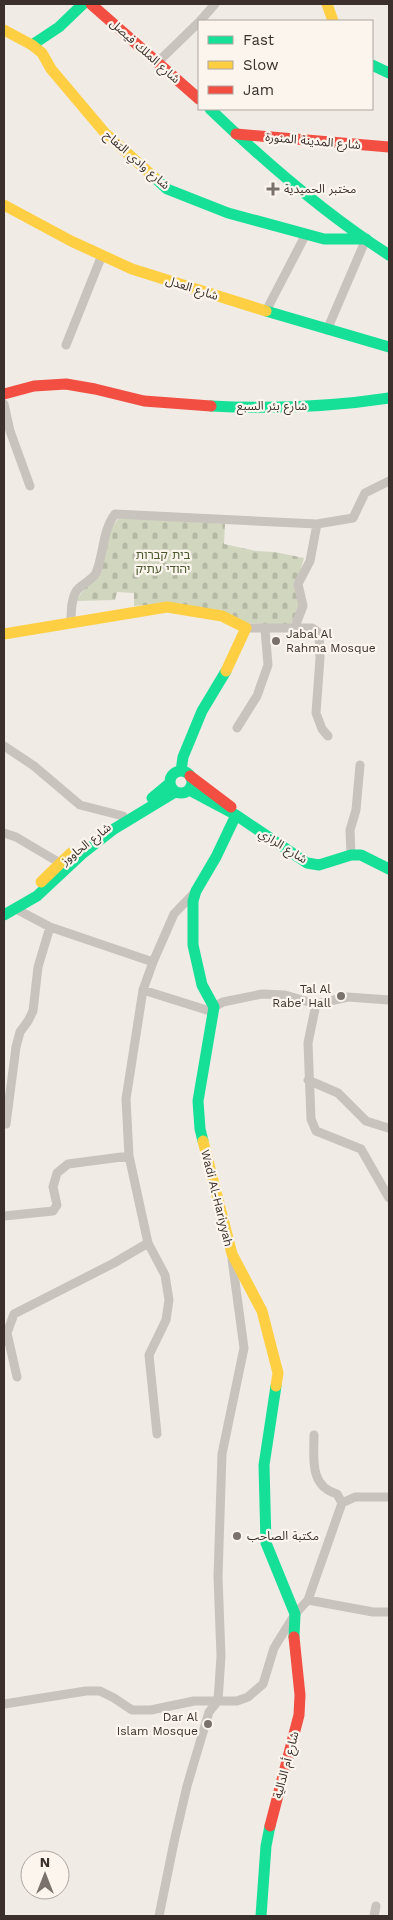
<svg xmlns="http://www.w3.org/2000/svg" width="393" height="1920" font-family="'Work Sans','Noto Sans Arabic','Noto Sans Hebrew',sans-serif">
<defs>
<pattern id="cemetery-stones" width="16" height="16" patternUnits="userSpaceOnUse" patternTransform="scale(1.25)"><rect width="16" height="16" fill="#d1d6bf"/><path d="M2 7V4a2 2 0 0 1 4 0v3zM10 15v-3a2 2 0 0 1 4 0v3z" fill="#b4b8a4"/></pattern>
</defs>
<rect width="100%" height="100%" fill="#f0ebe5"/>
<path fill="url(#cemetery-stones)" d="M131 517 225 524 224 544 256 551 275 552 304 558 295 590 300 606 290 625 244 623 176 603 134 606V593L117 592 115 600 76 601 84 589 98 577 109 531 118 519Z"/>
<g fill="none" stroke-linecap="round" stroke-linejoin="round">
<path stroke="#c9c3be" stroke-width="9" d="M200 21 215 4
M157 63 199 22
M266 311 306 234
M327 330 366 239
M66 345 102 255
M4 404 10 431 30 486
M71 622C71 612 71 595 79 588 84 583 93 579 96 573 104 554 102 531 115 514L317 524 353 518 365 493 389 481
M246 628H312L319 633 320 658 316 713 322 729 328 736
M294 629 303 606 298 584 310 561 317 524
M237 728 257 696 268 665 265 629
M4 746 34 766 80 805 123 816
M4 833 16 837 60 863
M351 855 350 830 356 810 360 765
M16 909 50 927 153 962
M143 990 213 1012
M316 1004 308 1043 311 1119 316 1131 361 1149 389 1198
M214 1007 223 1002 262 994 285 995 316 1004 348 997 389 1000
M308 1080 338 1093 366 1121 388 1128
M4 1124H6L16 1047 20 1032 28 1021 33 1011 38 967 50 927
M4 1216 53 1211 57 1205 53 1187 57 1173 68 1164 129 1156
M17 1377 7 1333 14 1314 114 1263 148 1243
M157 1434 149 1355 166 1320 169 1300 165 1275 148 1243 129 1156 126 1099 143 990 153 962 174 914 196 891
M314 1435C314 1458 309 1486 337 1494L342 1503
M308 1600 342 1503 355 1497H389
M4 1704 86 1691H100L114 1698 132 1710H151L194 1701H237L248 1697 263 1684 274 1648 295 1614 308 1600 373 1612H389
M159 1916 174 1842 187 1786 209 1712 218 1701 221 1656 218 1577 222 1454 244 1348 232 1259
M374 1916 376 1906"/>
<path stroke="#16e098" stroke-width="11" d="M32 45 59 27 83 4
M372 65 389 73
M210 109C265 162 325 214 389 255
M155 178 167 189 228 213 324 239H366
M266 311 389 347
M211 406C271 409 330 407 389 398
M181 771 183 757 202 711 226 671
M170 782a11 11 0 1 1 22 0a11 11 0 1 1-22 0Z
M189 790 236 815 307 863 319 865 351 855H361L389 869
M152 798 170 783
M4 915 37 896 82 854 114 829 175 792
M203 1141 200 1129 198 1101 214 1007 202 985 193 945V901L196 891 216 857 236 815
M276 1386 264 1465 266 1543 295 1614 294 1637
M261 1916 266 1846 270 1826"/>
<path stroke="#ffcf43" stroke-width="11" d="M327 4 333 21
M4 30 32 45 42 53 51 69 105 133 155 178
M4 205 71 241 132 269 266 311
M4 634 167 607 222 616 246 628 226 671
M41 882 71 853
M203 1141 232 1254 262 1311 278 1373 276 1386"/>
<path stroke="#f24e42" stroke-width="11" d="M91 4 199 99
M236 134 389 147
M4 394 34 386 66 384 95 389 144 401 211 406
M190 776 231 807
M270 1826 299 1715 300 1695 294 1637"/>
</g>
<g fill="#7a716c" stroke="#fbf5ee" stroke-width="2">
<path d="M270.5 181.5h5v5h5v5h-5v5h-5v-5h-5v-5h5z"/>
<circle cx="276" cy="641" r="5"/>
<circle cx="341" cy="996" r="5"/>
<circle cx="237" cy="1536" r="5"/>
<circle cx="208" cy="1724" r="5"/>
</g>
<g text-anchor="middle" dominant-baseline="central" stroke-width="4.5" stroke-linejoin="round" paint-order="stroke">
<g font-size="12" fill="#3b302b" stroke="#fbf5ee">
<text transform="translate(145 51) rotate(42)">شارع الملك فيصل</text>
<text transform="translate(313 141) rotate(5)">شارع المدينة المنورة</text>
<text transform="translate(137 160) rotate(41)">شارع وادي التفاح</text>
<text transform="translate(192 288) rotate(18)">شارع العدل</text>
<text x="272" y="406">شارع بئر السبع</text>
<text transform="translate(86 844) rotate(-38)">شارع الحاووز</text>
<text transform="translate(283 846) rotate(32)">شارع الرازي</text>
<text transform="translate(217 1198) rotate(76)">Wadi Al-Hariyyah</text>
<text transform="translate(286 1765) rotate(-75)">شارع أم الدالية</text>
</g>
<g font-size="12" fill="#3b302b" stroke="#fbf5ee" text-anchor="start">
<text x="284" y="189">مختبر الحميدية</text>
<text x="286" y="634">Jabal Al<tspan x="286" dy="14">Rahma Mosque</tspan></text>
<text x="331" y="989" text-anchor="end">Tal Al<tspan x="331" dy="14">Rabe' Hall</tspan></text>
<text x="247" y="1536">مكتبة الصاحب</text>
<text x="198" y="1717" text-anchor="end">Dar Al<tspan x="198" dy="14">Islam Mosque</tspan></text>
</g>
<g font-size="12" fill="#4a5a2e" stroke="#fbf5ee">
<text x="163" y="555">בית קברות<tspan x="163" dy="14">יהודי עתיק</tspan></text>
</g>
</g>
<rect width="393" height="1920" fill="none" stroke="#3b302b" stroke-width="10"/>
<rect x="198" y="20" width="175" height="90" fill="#fbf5ee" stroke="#aea6a0"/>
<rect x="208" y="36" width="25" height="8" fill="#16e098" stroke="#aea6a0"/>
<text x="243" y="45" font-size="15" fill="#3b302b">Fast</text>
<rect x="208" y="61" width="25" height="8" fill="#ffcf43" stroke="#aea6a0"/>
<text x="243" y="70" font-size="15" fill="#3b302b">Slow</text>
<rect x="208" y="86" width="25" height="8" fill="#f24e42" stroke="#aea6a0"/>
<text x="243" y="95" font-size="15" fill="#3b302b">Jam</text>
<g transform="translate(45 1875)"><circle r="24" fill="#fbf5ee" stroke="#aea6a0"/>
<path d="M0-4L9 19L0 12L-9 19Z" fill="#7a716c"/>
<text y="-8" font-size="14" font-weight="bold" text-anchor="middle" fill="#3b302b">N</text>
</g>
</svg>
